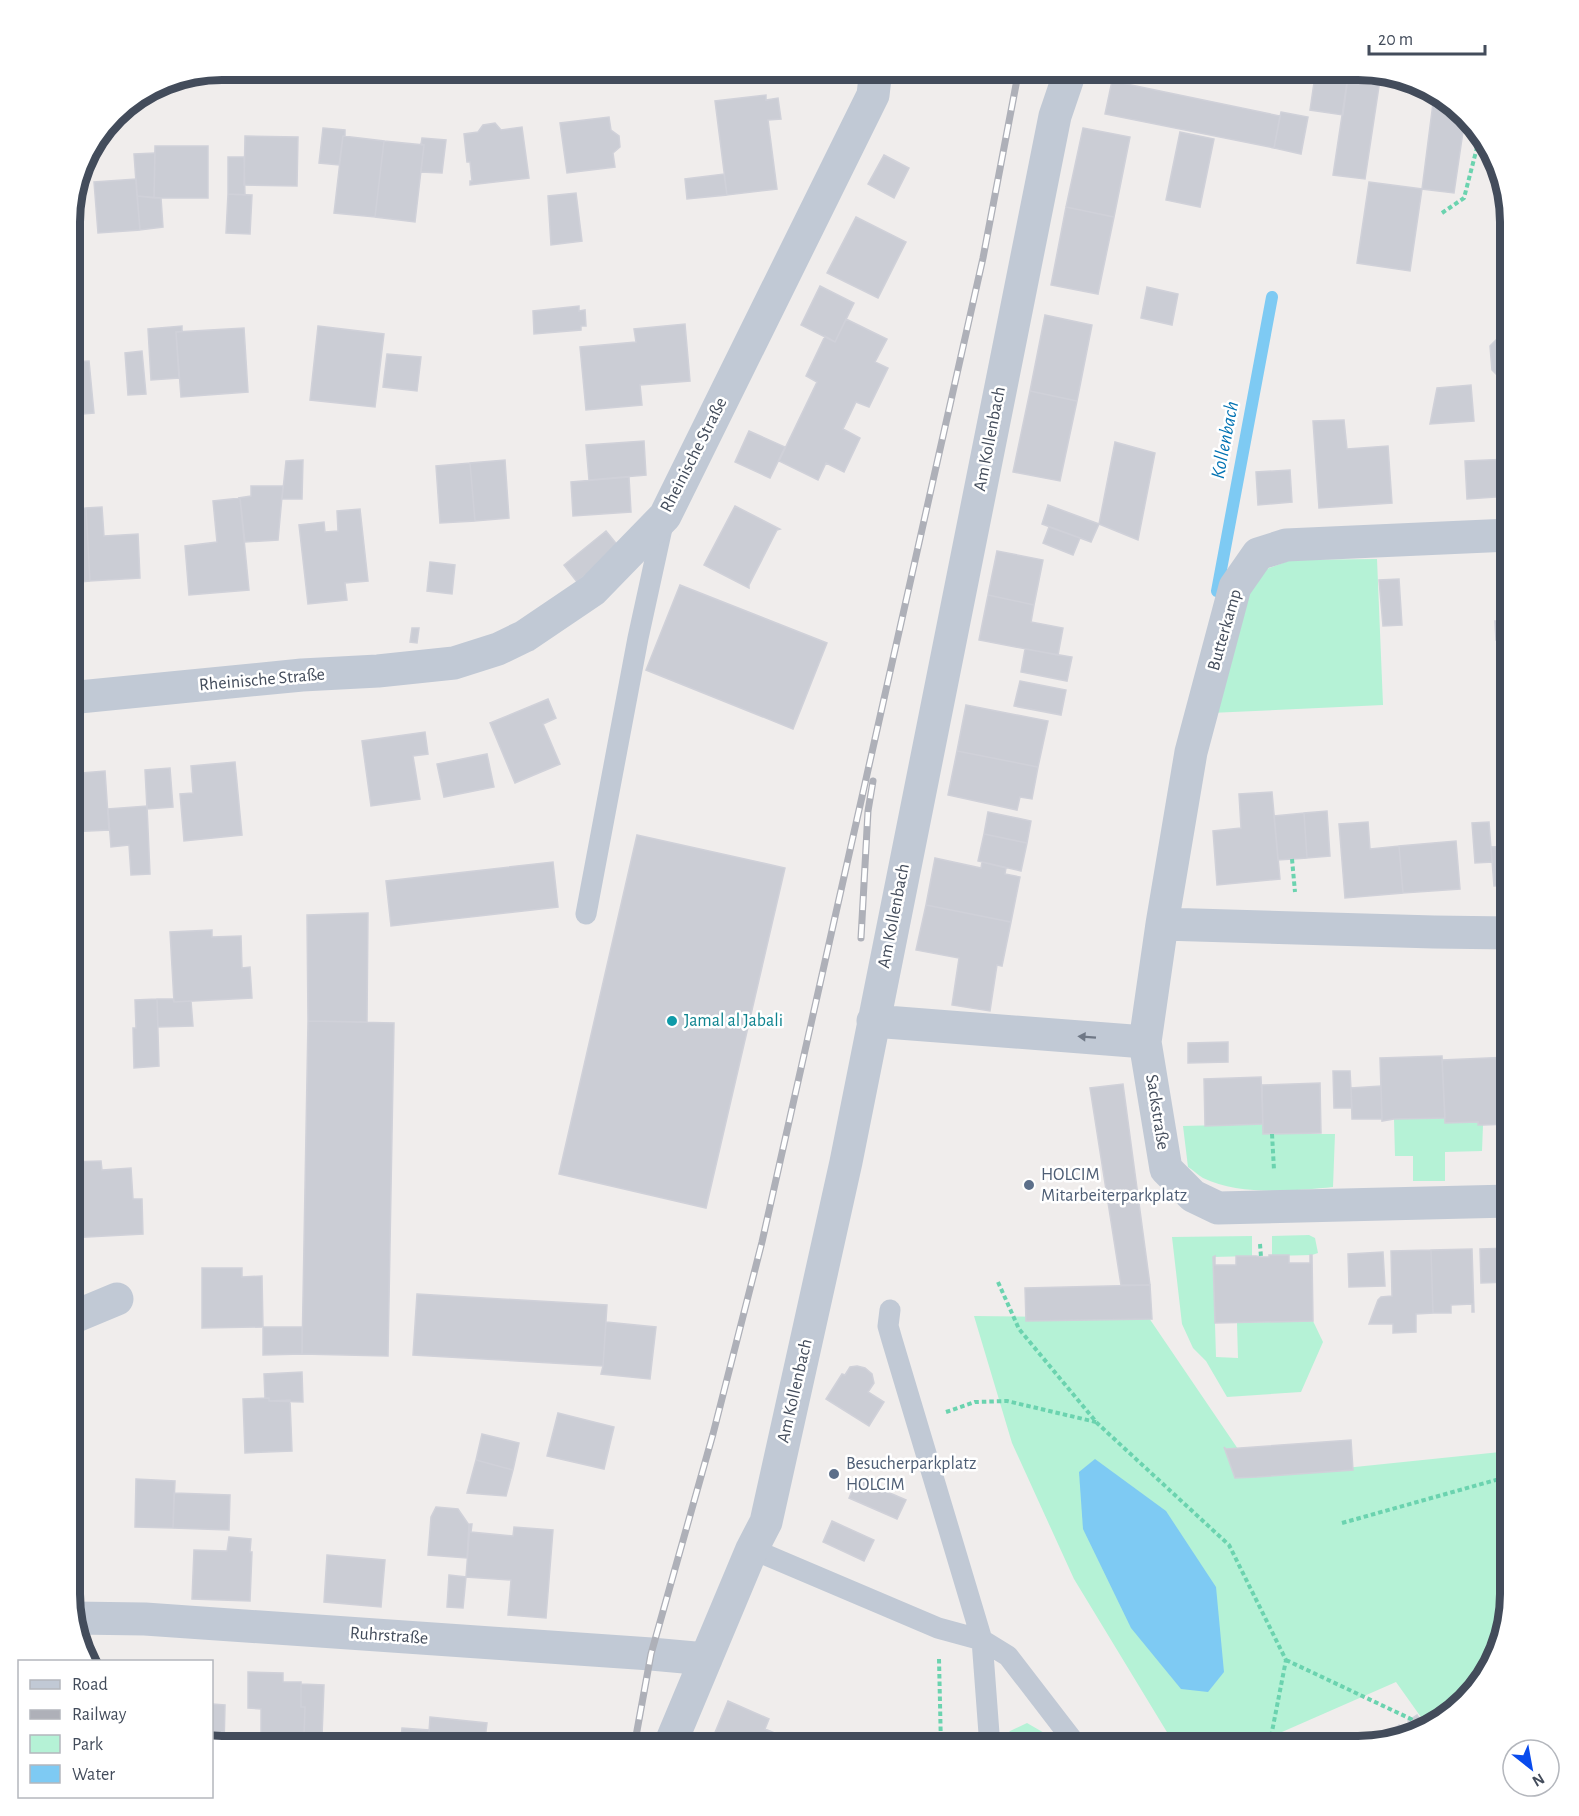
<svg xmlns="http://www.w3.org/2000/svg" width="1579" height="1816" font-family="'Alegreya Sans',sans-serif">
<rect width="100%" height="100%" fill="#f0edec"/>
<path fill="#b5f2d6" d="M1377 559 1383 705 1210 713 1242 595 1261 571 1291 560Z
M1445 1118V1123L1478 1122V1125H1483L1482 1151 1445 1152V1181H1413V1156H1395L1394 1119Z
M1263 1124V1134H1335L1333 1187C1294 1191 1240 1196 1203 1178 1198 1175 1193 1170 1188 1167L1183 1126Z
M1309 1235 1315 1238 1318 1253 1312 1255 1272 1256V1236Z
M1252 1236V1256L1213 1257 1216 1357 1238 1358 1237 1323 1313 1321 1323 1342 1301 1392 1227 1397 1206 1361 1193 1348 1182 1324 1172 1237Z
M974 1316 1149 1318 1257 1477 1510 1451V1595L1494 1662 1450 1716 1428 1727 1396 1682 1248 1747H1176L1074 1579 1012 1443Z
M1027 1723 1046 1734 1055 1747H1000V1744L1010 1731Z"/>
<path fill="#7ecaf3" d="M1095 1459 1166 1511 1216 1587 1224 1672 1208 1692 1181 1689 1131 1628 1083 1529 1079 1472Z"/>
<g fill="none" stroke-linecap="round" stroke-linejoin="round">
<path stroke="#7ecaf3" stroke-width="12" d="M1217 591 1272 297"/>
</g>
<path fill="#cbcdd5" stroke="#d0d1d9" stroke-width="1.5" d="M1316 69H1349L1343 115 1310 110Z
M1349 69H1367L1381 73 1365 179 1333 175Z
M1112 81 1280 116 1274 148 1105 114Z
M766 95V100L778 98 781 119 768 120 777 189 727 195 715 101Z
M1433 103 1450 105 1465 118 1454 193 1422 189Z
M1281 112 1308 117 1301 154 1274 148Z
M609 117 611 130 619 136 620 147 613 153 615 167 567 173 560 123Z
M495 123 501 130 522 127 529 178 470 185V181H472L470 162H467L464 134 478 132 483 125Z
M323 128 345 130V136H343L339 165 319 163Z
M1083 128 1130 137 1114 217 1066 207Z
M1180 132 1214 139 1200 207 1166 200Z
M245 136 298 137 297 186 244 185Z
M343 136 384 141 375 217 334 213Z
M422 138 446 140 442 173 421 172 424 145 421 144Z
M384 141 424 145 415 222 375 217Z
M155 146H208V198H154Z
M155 153 154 198 137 196 134 154Z
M884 155 909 168 894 198 868 184Z
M228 157H244L245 195 228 194Z
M724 174 727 195 687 199 685 179Z
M136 179 140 230 98 233 94 182Z
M1369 182 1422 189 1410 271 1357 263Z
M576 193 582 241 551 245 548 196Z
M228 194 252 195 250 234 226 233Z
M137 196 161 198 163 227 140 230Z
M1066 207 1114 217 1098 294 1051 285Z
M856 217 906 242 878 298 827 273Z
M820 286 854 303 835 342 801 325Z
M1147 287 1178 294 1172 325 1141 318Z
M579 306V311L585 310 586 326H581V330L534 334 533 311Z
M1045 315 1092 325 1077 401 1030 391Z
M846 319 887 339 875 362 888 368 869 407 856 402 843 429 860 438 844 472 826 463 818 480 779 461 817 382 806 376 825 336 835 342Z
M685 324 690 381 640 385 642 405 586 410 580 347 636 342 634 329Z
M182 326V332H176L179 378 151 380 148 329Z
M318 326 384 334 375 407 310 400Z
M244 328 248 392 181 397 176 332Z
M1510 339V375L1498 376 1492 370 1490 346 1496 340Z
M142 351 146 394 128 395 125 353Z
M387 354 421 357 417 391 383 387Z
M89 361 94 413 69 415V419V362Z
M1471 385 1474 421 1430 424 1437 388Z
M1030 391 1077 401 1060 481 1013 472Z
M1344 420 1347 449 1388 446 1392 503 1319 508 1313 421Z
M749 431 785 447 770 478 735 462Z
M644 441 646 475 589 480 586 445Z
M1115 442 1155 453 1138 540 1099 524Z
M1510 459V496L1467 499 1465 461Z
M303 460 302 499H282L286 461Z
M505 460 509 518 475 521 470 463Z
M470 463 475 521 440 523 436 466Z
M1290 470 1292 502 1258 505 1256 472Z
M629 477 631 512 573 516 571 482Z
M251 486H283L278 540 245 542 240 498H238L251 496Z
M240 498 249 590 189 595 185 546 217 542 213 501Z
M1048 505 1099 524 1091 542 1042 524Z
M735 506 780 529 777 530 749 585V588L704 565Z
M102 507 104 536 138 534 140 578 90 581 86 508Z
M86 508 90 581 69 583V509Z
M360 509 368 581 345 583 347 600 308 604 299 525 324 522 325 532 338 531 337 511Z
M1049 527 1080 538 1073 555 1043 543Z
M606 531 619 547 577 582 564 565Z
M997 551 1043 560 1034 605 988 595Z
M430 562 455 565 452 594 427 591Z
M1399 579 1402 625 1383 626 1379 580Z
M680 585 827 643 793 729 646 670Z
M988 595 1034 605 1031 622 1063 628 1058 655 979 640Z
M1495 621H1510V639L1496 640Z
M412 628H419L417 643 410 642Z
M1025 649 1072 657 1067 681 1021 672Z
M1020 681 1066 690 1061 715 1014 706Z
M548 699 556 718 543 724 560 764 515 783 490 723Z
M966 705 1048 721 1038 767 957 751Z
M425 732 428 754 413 756 420 799 371 806 362 741Z
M957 751 1038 767 1032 799 1020 797 1017 810 948 795Z
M487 754 494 787 444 797 437 764Z
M235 762 242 835 184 841 180 794 193 793 191 766Z
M170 768 173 807 147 809 145 770Z
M105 771 109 830 69 832V774Z
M1272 792 1280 879 1217 885 1213 831 1241 828 1239 794Z
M147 806 150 874 131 875 129 845 111 847 108 809Z
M1327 811 1330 856 1307 858 1304 813Z
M988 812 1031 821 1027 843 984 834Z
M1304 813 1307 858 1278 860 1274 816Z
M1368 822 1370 849 1399 846 1403 893 1345 898 1339 824Z
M1489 822 1492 862 1475 863 1472 823Z
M984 834 1027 843 1021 871 978 861Z
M637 835 785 868 706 1208 559 1174Z
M1456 841 1460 889 1403 893 1399 846Z
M1508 846 1510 885 1494 886 1491 847Z
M935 858 981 868 982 862 1006 868 1005 874 1020 877 1011 922 926 905Z
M553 862 558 907 391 926 386 881Z
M926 905 1011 922 1002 966 997 965 990 1011 952 1005 959 958 916 950Z
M368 913 367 1022 308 1021 307 915Z
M212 930V937L241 936 242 968 250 967 252 998 174 1002 170 932Z
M157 999H173L174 1002 191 1001 193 1026 158 1027Z
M157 999 159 1066 134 1068 133 1028H136L135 1000Z
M308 1021 394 1023 388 1356 302 1354Z
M1228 1042V1062L1188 1063V1043Z
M1442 1056 1445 1118 1394 1119 1382 1121 1380 1058Z
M1510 1057V1124L1483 1125H1478V1122L1445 1123 1442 1060Z
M1333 1071H1350L1352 1108H1334Z
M1261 1077 1263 1124 1205 1126 1204 1079Z
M1320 1083 1321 1133 1263 1134 1262 1085Z
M1123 1084 1150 1285H1121L1090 1088Z
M1381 1086 1382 1119H1352L1351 1088Z
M101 1161 102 1170 131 1168 133 1199H142L143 1234 69 1238V1162Z
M1510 1248V1282L1481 1283 1480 1249Z
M1472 1249 1474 1312H1472V1304L1451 1305V1313H1433L1431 1250Z
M1431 1250 1433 1313 1416 1314V1332L1393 1333V1324H1369L1378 1300 1381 1297 1392 1296 1391 1251Z
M1383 1252 1385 1286 1349 1287 1348 1254Z
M1269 1255H1289V1263H1310V1255H1312L1313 1321 1215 1323 1213 1257 1215 1256V1265H1236V1256H1256L1261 1257H1269Z
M202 1268H242V1277L262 1276 263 1327 202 1328Z
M1150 1285 1152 1319 1026 1321 1025 1288Z
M417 1294 607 1305 603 1366 413 1355Z
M606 1322 656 1327 650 1379 601 1374 603 1366Z
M263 1327H302V1354L263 1355Z
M857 1366 865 1368 872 1374 874 1383 868 1392 884 1402 869 1426 826 1399 842 1374 845 1375 850 1367Z
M302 1372 303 1402 269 1401V1398H265L264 1374Z
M269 1398V1401L290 1400 292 1451 245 1453 243 1399Z
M558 1413 614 1427 604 1469 547 1456Z
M482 1434 519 1443 513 1470 476 1460Z
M1351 1440 1353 1470 1257 1477 1235 1478 1224 1447 1226 1449Z
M476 1460 513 1470 506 1496 467 1493Z
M136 1479 175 1481 173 1528 135 1527Z
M857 1479 906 1500 897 1519 849 1498Z
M174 1493 230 1495 229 1530 173 1528Z
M436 1507 458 1509 469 1525 467 1558 428 1555 431 1517Z
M69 1520H76L75 1578H69Z
M832 1521 874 1540 864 1561 823 1542Z
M470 1524H472L471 1532 513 1536 514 1527 553 1530 546 1618 508 1615 511 1580 466 1577Z
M229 1537 251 1539 250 1552H252L250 1601 192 1599 194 1550 227 1551Z
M327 1555 385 1560 381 1607 324 1602Z
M449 1575 466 1577 463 1608 447 1607Z
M248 1672 283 1673V1682H301V1707H305L304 1736 261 1735V1709L248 1708Z
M301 1684 324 1685 322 1736H304L305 1707H301Z
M728 1701 769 1719 765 1729 784 1737 780 1747H709Z
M212 1704 225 1705 224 1747 212 1745Z
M1417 1715 1426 1728 1416 1734 1408 1721Z
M430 1717 487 1723 484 1747H428Z
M1399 1725 1408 1738 1371 1745Z
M402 1728 429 1730 428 1747H400Z"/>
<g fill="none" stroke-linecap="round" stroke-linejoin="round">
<path stroke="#6bd3af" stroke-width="4" stroke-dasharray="4.5 3" stroke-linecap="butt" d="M1442 213 1464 198 1481 132
M1292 859 1295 892
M1272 1134 1274 1170
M1260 1244 1261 1257
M998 1282 1019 1329 1097 1423 1229 1545 1286 1660 1269 1747
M946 1412 975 1402 1007 1401 1096 1422
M1342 1523 1510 1476
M939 1659 941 1747
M1286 1660 1411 1719 1419 1732"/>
<path stroke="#c1c9d5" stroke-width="21" d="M586 914 638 638 664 519
M890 1310 888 1326 892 1340 982 1640 1008 1656 1078 1747
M752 1549 938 1628 982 1640 990 1747"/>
<path stroke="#c1c9d5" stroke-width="33" d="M1510 535 1286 545 1258 554 1235 587 1191 752 1162 924 1145 1042 1166 1169 1193 1196 1218 1208 1510 1201
M69 698 302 675 378 671 454 663 498 649 525 636 593 590 665 516 873 95 876 69
M1162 924 1434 932 1510 933
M873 1021 1145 1042
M69 1319 117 1299
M73 1618 145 1619 651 1654 706 1659
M669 1747 752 1549 766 1522 846 1162 1055 116 1071 69"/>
<defs>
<path id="rail" d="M861 938 868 811 873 781
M634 1747 651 1654 713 1434 762 1242 983 258 1019 69"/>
</defs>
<use href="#rail" stroke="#aeb0b8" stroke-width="7"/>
<use href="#rail" stroke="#fff" stroke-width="4.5" stroke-dasharray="14" stroke-linecap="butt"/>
</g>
<defs><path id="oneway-solid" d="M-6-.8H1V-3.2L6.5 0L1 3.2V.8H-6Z" transform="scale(1.5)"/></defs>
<use fill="#6f7886" href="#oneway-solid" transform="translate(1087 1037) rotate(-176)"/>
<circle fill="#0f9aa8" stroke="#fff" stroke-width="2" cx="672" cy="1021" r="6"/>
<g fill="#5c6f8a" stroke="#fff" stroke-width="2">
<circle cx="1029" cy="1185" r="6"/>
<circle cx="834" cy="1474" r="6"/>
</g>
<g text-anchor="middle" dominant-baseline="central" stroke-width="5" stroke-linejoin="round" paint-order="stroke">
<g font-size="18" fill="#434c5b" stroke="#fff">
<text transform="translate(990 439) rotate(-79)">Am Kollenbach</text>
<text transform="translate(694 455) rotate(-63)">Rheinische Straße</text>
<text transform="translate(1225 630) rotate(-74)">Butterkamp</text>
<text transform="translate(262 680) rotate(-5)">Rheinische Straße</text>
<text transform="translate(894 916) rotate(-79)">Am Kollenbach</text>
<text transform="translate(1157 1112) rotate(81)">Sackstraße</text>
<text transform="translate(795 1391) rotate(-77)">Am Kollenbach</text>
<text transform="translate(389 1636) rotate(4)">Ruhrstraße</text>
</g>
<g font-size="18" fill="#0d838f" stroke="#fff" text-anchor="start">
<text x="684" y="1021">Jamal al Jabali</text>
</g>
<g font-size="18" fill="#4e5e75" stroke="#fff" text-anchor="start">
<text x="1041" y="1175">HOLCIM<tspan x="1041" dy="21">Mitarbeiterparkplatz</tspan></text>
<text x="846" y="1464">Besucherparkplatz<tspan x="846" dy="21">HOLCIM</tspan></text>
</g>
<g font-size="20" font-style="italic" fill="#0072b2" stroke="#fff">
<text transform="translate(1225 440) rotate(-79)">Kollenbach</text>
</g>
</g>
<path d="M0 0H1579V1816H0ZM222 80H1358A142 142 0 0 1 1500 222V1594A142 142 0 0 1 1358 1736H222A142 142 0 0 1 80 1594V222A142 142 0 0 1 222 80Z" fill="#fff" fill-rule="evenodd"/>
<path fill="none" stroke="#434c5b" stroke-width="8" d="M222 80H1358A142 142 0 0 1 1500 222V1594A142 142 0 0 1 1358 1736H222A142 142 0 0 1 80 1594V222A142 142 0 0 1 222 80Z"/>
<rect x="18" y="1660" width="195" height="138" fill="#ffffff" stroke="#b4b7bd" stroke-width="1.5"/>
<rect x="30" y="1680" width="30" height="9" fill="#c1c9d5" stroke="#b4b7bd" stroke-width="1.5"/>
<text x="72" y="1690" font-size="18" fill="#434c5b">Road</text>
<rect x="30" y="1710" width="30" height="9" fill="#aeb0b8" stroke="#b4b7bd" stroke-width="1.5"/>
<text x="72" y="1720" font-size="18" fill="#434c5b">Railway</text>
<rect x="30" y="1735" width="30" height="18" fill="#b5f2d6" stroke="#b4b7bd" stroke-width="1.5"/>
<text x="72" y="1750" font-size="18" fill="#434c5b">Park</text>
<rect x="30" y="1765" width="30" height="18" fill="#7ecaf3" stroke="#b4b7bd" stroke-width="1.5"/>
<text x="72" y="1780" font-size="18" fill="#434c5b">Water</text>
<g transform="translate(1531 1768) rotate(149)"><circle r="28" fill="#ffffff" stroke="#b4b7bd" stroke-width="1.5"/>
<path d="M0-4.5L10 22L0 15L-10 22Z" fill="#094bed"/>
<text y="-9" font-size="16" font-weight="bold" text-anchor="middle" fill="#434c5b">N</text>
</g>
<path d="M1369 45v9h116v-9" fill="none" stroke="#434c5b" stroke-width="3"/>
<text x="1378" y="45" font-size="18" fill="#434c5b" stroke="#ffffff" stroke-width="4.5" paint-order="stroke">20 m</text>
</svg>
